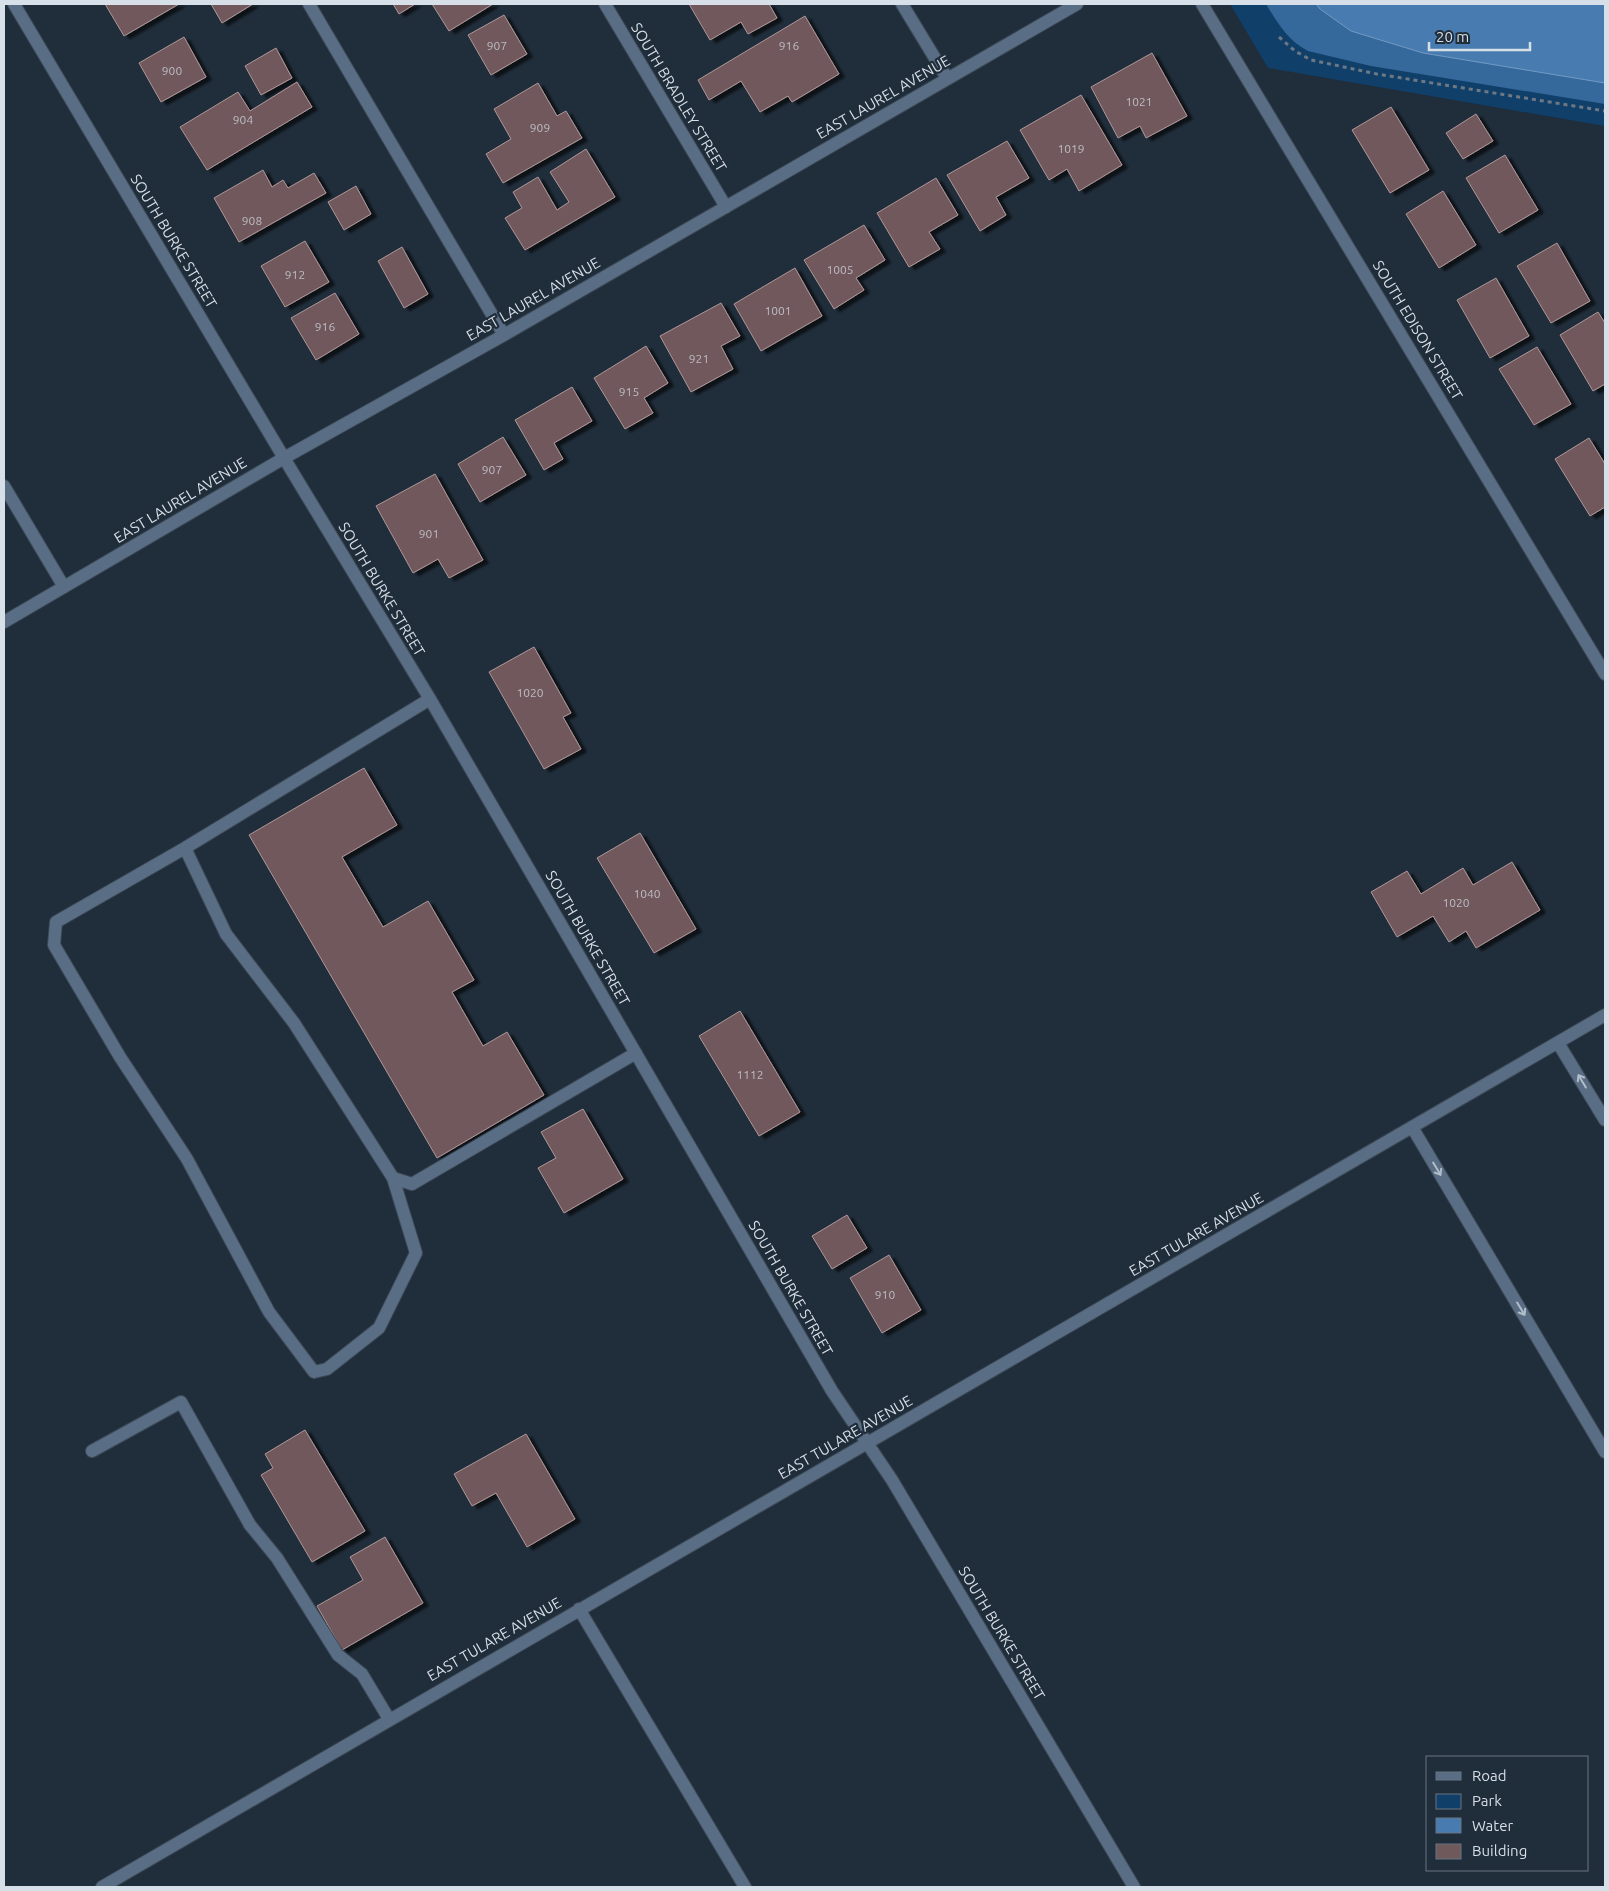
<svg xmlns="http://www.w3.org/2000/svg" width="1609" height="1891" font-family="Ubuntu,sans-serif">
<defs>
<filter id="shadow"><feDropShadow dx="5.5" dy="3" stdDeviation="1" flood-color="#0009"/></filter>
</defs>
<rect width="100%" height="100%" fill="#202d3a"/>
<path fill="#103f6a" d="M1230 4H1605V126L1268 68Z"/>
<path fill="#35699c" d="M1266 4H1605V104L1371 66 1308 51C1288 41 1277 22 1266 4Z"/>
<path fill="#487cb1" stroke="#739ac2" d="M1316 4H1605V83L1423 53 1351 31 1320 9Z"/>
<path fill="#6f595b" stroke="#b09799" filter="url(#shadow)" d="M105 4H179L124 36Z
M211 4H253L222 23Z
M393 4H415L399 14Z
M432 4H493L449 31Z
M689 4H769L777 18 748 34 741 22 710 40Z
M504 15 527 54 491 75 468 35Z
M805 16 839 74 792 102 788 96 760 112 741 81 709 100 698 80Z
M184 37 206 77 161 102 139 63Z
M276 48 292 78 261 95 245 66Z
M1152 53 1187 116 1146 138 1140 126 1118 138 1091 87Z
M297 82 312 107 207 170 180 127 238 92 250 111Z
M538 83 557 116 566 111 582 138 503 183 486 154 511 139 494 109Z
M1081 95 1122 165 1079 191 1067 169 1049 180 1020 130Z
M1391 107 1429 170 1390 193 1352 130Z
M1476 114 1493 141 1463 159 1446 133Z
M1007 141 1029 178 996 197 1006 215 980 231 947 175Z
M586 149 615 197 525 250 505 218 522 208 513 192 538 177 557 210 569 202 550 172Z
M1505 155 1538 210 1499 233 1466 178Z
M263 170 272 187 283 180 288 188 314 173 326 193 239 242 214 198Z
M936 178 958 215 929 232 940 249 909 267 877 213Z
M356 186 371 214 344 230 328 202Z
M1443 191 1476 245 1439 268 1406 214Z
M864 225 885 260 856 278 864 290 834 309 804 260Z
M305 241 329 282 285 307 261 266Z
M1557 243 1590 301 1551 323 1517 266Z
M402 247 428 294 404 308 378 261Z
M795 268 822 316 761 351 734 304Z
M1496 278 1529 336 1490 358 1457 300Z
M335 293 359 334 316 360 291 318Z
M721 303 740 336 721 346 733 369 691 392 660 336Z
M1598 312 1605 323V384L1593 391 1560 335Z
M646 346 668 383 644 398 653 413 625 429 594 378Z
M1537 347 1571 404 1534 425 1499 369Z
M572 387 592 421 554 443 563 459 544 470 515 420Z
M503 437 526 475 480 502 458 464Z
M1589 438 1605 464V507L1590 516 1555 459Z
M435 474 483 560 449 578 438 559 413 573 376 506Z
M534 647 571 713 563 717 581 749 544 769 489 672Z
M364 768 397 825 342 857 383 927 428 901 474 980 452 992 483 1046 507 1032 544 1095 437 1158 249 835Z
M640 833 696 929 654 953 597 858Z
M1512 862 1540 910 1476 948 1466 931 1449 942 1433 916 1397 937 1371 892 1407 871 1421 894 1463 868 1473 885Z
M740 1011 800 1112 759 1136 699 1036Z
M583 1109 623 1179 564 1213 538 1168 556 1158 541 1132Z
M847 1215 867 1248 832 1269 812 1236Z
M889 1255 921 1310 882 1333 850 1278Z
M305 1430 365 1531 312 1562 261 1475 273 1468 265 1454Z
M526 1434 575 1519 527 1547 496 1493 472 1506 454 1474Z
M385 1537 423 1603 342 1650 317 1606 363 1580 350 1557Z"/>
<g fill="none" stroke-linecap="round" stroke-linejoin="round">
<defs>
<path id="minor" d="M14 4 284 458 430 699 832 1391 892 1480 1134 1887
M309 4 504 335
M605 4 726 207
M902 4 947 78
M1202 4 1605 674
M4 486 64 587
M4 622 284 458 504 335 1077 4
M185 848 226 934 294 1023 393 1178 416 1253 379 1328 327 1369 314 1372 269 1312 187 1159 120 1057 54 945 56 922 185 848 430 699
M1558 1043 1605 1120
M1412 1127 1605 1452
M393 1178 412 1184 636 1053
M92 1451 181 1402 250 1525 277 1558 338 1655 362 1674 389 1719
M579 1609 745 1887
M102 1887 1605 1015"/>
</defs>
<use href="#minor" stroke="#3d4956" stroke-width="14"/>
<path stroke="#6e7884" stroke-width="3" stroke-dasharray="4 4" stroke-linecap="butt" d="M1279 37 1295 51 1311 60 1377 74 1605 111"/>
<use href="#minor" stroke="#596e85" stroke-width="12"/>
</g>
<defs><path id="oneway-shaft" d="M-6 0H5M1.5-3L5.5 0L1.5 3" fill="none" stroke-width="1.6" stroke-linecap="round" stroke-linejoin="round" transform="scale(1.25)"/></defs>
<g stroke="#b1bdca">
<use href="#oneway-shaft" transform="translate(1582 1081) rotate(-121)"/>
<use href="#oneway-shaft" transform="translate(1437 1169) rotate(59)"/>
<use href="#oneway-shaft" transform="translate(1521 1309) rotate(59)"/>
</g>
<g text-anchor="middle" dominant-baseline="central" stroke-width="4.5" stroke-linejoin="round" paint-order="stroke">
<g font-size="12" fill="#bdbec5">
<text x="497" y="45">907</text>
<text x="789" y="45">916</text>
<text x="172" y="70">900</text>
<text x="1139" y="101">1021</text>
<text x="243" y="119">904</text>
<text x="540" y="127">909</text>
<text x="1071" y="148">1019</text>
<text x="252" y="220">908</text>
<text x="840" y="269">1005</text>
<text x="295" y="274">912</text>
<text x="778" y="310">1001</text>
<text x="325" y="326">916</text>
<text x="699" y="358">921</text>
<text x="629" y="391">915</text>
<text x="492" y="469">907</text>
<text x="429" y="533">901</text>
<text x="530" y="692">1020</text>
<text x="647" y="893">1040</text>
<text x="1456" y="902">1020</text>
<text x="750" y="1074">1112</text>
<text x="885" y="1294">910</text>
</g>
<g font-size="15" fill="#d7dfe8" stroke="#202d3a">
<text transform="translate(679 97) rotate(59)">SOUTH BRADLEY STREET</text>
<text transform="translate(883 97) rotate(-30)">EAST LAUREL AVENUE</text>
<text transform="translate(174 241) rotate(59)">SOUTH BURKE STREET</text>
<text transform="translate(533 299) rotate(-30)">EAST LAUREL AVENUE</text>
<text transform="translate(1418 330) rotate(59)">SOUTH EDISON STREET</text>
<text transform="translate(180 500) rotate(-31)">EAST LAUREL AVENUE</text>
<text transform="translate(382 589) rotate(59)">SOUTH BURKE STREET</text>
<text transform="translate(588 938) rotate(60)">SOUTH BURKE STREET</text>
<text transform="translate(1196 1234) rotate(-30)">EAST TULARE AVENUE</text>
<text transform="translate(791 1288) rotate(60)">SOUTH BURKE STREET</text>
<text transform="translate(845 1437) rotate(-30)">EAST TULARE AVENUE</text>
<text transform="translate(1002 1633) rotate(59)">SOUTH BURKE STREET</text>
<text transform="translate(494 1639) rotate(-30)">EAST TULARE AVENUE</text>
</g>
</g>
<rect width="1609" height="1891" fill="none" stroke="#d7dfe8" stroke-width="10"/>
<rect x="1426" y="1756" width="162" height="115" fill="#202d3a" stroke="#697480"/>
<rect x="1436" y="1772" width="25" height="8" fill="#596e85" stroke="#697480"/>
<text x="1472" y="1781" font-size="15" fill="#d7dfe8">Road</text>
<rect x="1436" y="1794" width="25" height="15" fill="#103f6a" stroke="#697480"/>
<text x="1472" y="1806" font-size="15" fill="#d7dfe8">Park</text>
<rect x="1436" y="1818" width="25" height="15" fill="#487cb1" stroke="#697480"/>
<text x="1472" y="1831" font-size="15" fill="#d7dfe8">Water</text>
<rect x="1436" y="1844" width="25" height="15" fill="#6f595b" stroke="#697480"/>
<text x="1472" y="1856" font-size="15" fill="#d7dfe8">Building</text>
<path d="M1429 42v8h101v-8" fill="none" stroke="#d7dfe8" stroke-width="2.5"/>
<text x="1436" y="42" font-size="15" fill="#d7dfe8" stroke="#202d3a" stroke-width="4" paint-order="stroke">20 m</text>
</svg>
